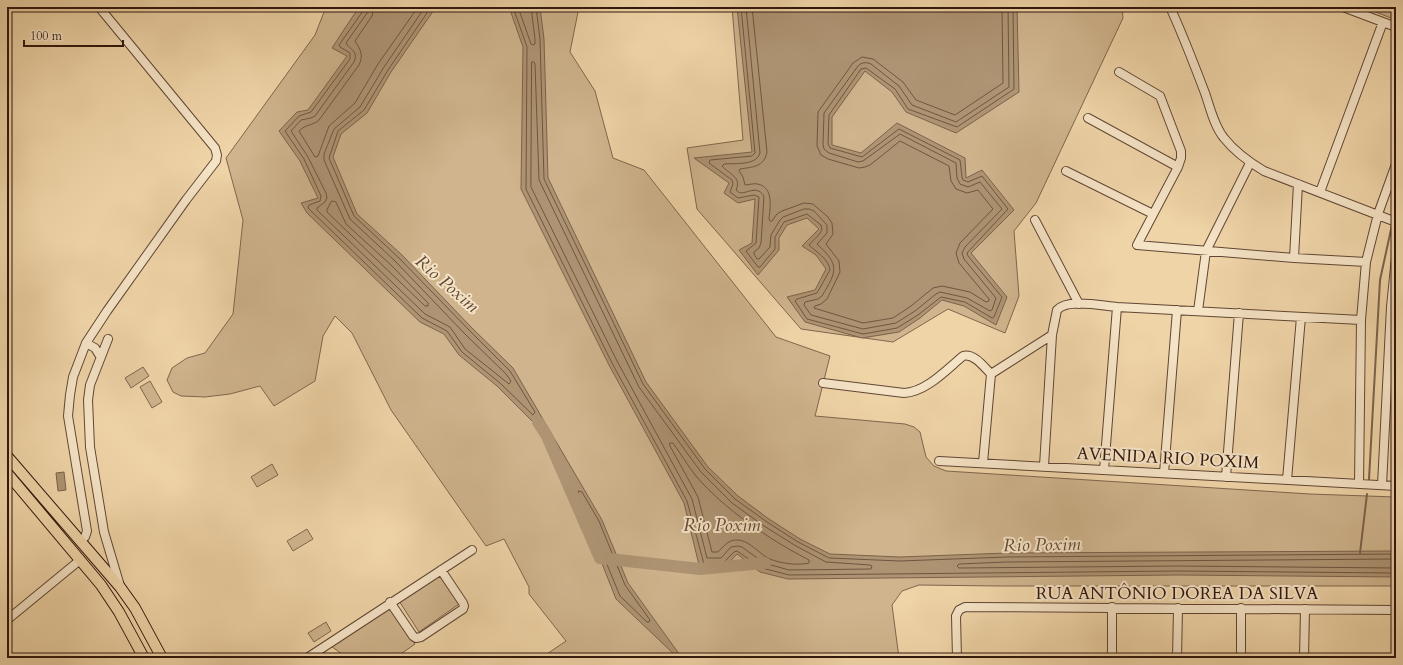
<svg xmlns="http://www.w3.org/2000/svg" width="1403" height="665" font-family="Cardo,serif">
<rect width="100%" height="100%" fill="#efd4a7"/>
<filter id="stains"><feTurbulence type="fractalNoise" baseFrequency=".005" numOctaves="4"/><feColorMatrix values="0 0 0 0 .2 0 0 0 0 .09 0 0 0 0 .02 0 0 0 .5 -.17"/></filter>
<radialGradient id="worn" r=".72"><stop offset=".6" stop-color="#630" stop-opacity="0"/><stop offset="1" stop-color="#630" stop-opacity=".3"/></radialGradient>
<path fill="#cfb48d" stroke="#80664e" d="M326 7H579L570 52 595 91 613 158 644 170 776 337 830 356 815 416 905 424 914 427 920 432 926 457 934 466 946 471 1310 494 1396 497V586H999L919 585 902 591 892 605 899 658H541L566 641 529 594V587L504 539 486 546 391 410 352 333 335 316 323 336 315 381 274 406 260 386 230 394 205 397 181 396 173 392 167 380 172 368 187 358 205 353 233 314 243 220 226 158 315 35Z
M732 7H1122L1123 18 1036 203 1014 231 1019 296 1005 333 948 309 893 342 801 329 697 209 687 148 743 140Z
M1363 7H1396V20Z
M143 367 149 376 131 388 125 378Z
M150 381 162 402 152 408 140 387Z
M272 464 278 475 257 487 251 477Z
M307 529 313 539 293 551 287 541Z
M440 576 459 604 419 632 399 601Z
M391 607 415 644 395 658H347L331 646Z
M326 622 331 631 314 642 308 633Z"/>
<path fill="#ae9473" stroke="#7c624b" d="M360 7H436L391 72 367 113 341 134 333 157 357 214 402 255 472 328 513 368 602 520 628 583 682 658H678L616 599 580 508 547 436 497 386 459 355 444 334 420 322 307 213 301 203 318 198 300 161 279 131 297 112 308 110 347 56 332 48 353 16Z
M509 7H540L544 39 548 178 646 382 708 467 738 496 769 519 800 539 830 554 900 557 1007 553 1396 551V577L1178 575 788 579 760 572 737 554 725 567 700 569 684 503 609 365 521 189 523 47Z
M737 7H1017L1019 92 956 133 906 112 892 92 865 71 832 117V145L861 153 897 123 965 158 966 178 982 170 1014 210 971 253 1007 297 996 325 964 306 942 300 920 318 899 332 862 338 805 322 787 297 815 290 826 269 816 255 802 246 819 229 807 218 787 225 779 238V250L758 275 739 250 752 243 755 199 738 203 724 193 729 183 694 158 752 152Z
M64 472 66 490 58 491 56 473Z"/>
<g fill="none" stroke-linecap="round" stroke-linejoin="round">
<path stroke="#6f5640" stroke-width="1" d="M363 7V11L339 45 340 47 350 53V59L311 112 299 116 285 131 304 159 321 196 320 201 309 205 308 208 422 318 447 331 462 352 500 383 533 415 535 412 510 371 469 330 399 258 354 216 329 158 338 131 364 110 388 70 431 7
M368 7 367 13 346 43C350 50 359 51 354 62L315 116 311 118 301 120 291 131 308 157 326 193 327 198 325 202 317 208V210L425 314 450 327 465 349 509 384 511 381 506 374 465 334 395 261 350 219 324 160V154L334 129 360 107 384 67 425 7
M374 7 372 16 355 41C360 49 364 55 359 65L319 120C312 126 306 124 299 131L315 157 318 156 329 126 355 103 378 64 418 7
M513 7 527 47 526 189 612 363 687 501 704 564 723 563 734 552 737 551 762 568 789 575 1178 571 1396 573
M518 7 531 44 533 45 535 44V39L531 7
M536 7 540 39 544 179 643 384 705 469 735 499 767 522 798 542 829 558 900 561 1007 557 1396 554
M741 7 755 153 752 156 710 160 709 163 732 180 733 184 730 192 738 198 754 195 759 197 756 243 746 251 758 267H760L775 249V237L784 222 807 214 821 225C825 233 813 239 809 245 816 252 829 259 830 270L817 293 797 299 795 301 807 319 863 334 897 328 918 315 941 297 965 302 992 318 994 317 1002 297 968 256 967 253 1008 209 982 176 968 182 963 180 962 177 960 160 899 129 862 157 830 148 828 144 829 115 861 69 866 68 895 89 908 109 957 127 1014 89 1013 7
M746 7 760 153C756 166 735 163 724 164L722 166C729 174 742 177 736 190 743 199 755 182 764 196L761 243 759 248 754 252V254L757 259H759L770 247 771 235 780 220 783 217 804 209H809L814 211 827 225V233L817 244C840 265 837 271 822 296L818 299 805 302 804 305 811 315 863 329 896 323 915 311 936 294 940 292 967 298 990 311 992 310 996 298 964 259 962 253 965 247 1002 209 980 182 968 187 960 184 957 178 956 163 900 134 863 161 858 162 829 153 824 149 823 144 824 113 858 66C862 62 866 62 871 64L899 86 912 105 956 122 1009 87 1008 7
M752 7 767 152C764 167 753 167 740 169L739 171 743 177 745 185C749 185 753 183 758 184 774 188 770 207 769 219L770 221H772L777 214 782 211 804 203 813 204 828 217 832 223 833 234 826 244 839 261 840 272 827 299 821 304 815 306 814 308 863 323 893 318 911 306 933 288 942 286 970 292 986 302 989 301V299L959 263 956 253 960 243 993 209 978 190 967 193 956 189 951 181 949 166 900 141 870 165 865 167 859 168 828 159 821 155 817 146 818 112 853 63 862 57 873 59 903 82 916 100 955 115 1003 83 1002 7
M532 62H534L535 64 539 180 639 387 701 472 732 503 764 526 796 546 826 562 870 565 872 566 871 569 789 570 764 563 742 547 738 546 731 547 721 558H707L692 499 617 361 531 187Z
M332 201 336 202 346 224 391 265 428 303V306H425L327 212V210Z
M670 443H673C681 454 688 466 696 476 724 509 770 540 809 560V563C797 566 776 563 766 557 757 551 747 539 736 540 728 540 723 547 718 552H712L698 497 670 446Z
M579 491 582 492 599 521 625 585 650 620 649 622H647L620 596 578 494Z
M1396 559 1007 562 959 564 957 566 959 568 1178 566 1396 568"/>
<path stroke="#7c624b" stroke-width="2" d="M1369 479 1380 280 1392 225
M1360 553 1367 494"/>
<path stroke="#ae9473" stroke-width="12" d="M538 422 547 436 600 558 700 569 765 563"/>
<defs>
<path id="minor" d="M1170 7C1183 35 1194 64 1205 93 1210 107 1214 126 1224 138 1235 152 1249 162 1264 171L1396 222
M1343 7 1396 27
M1119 72 1160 96 1181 151V158L1178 167 1137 245 1294 258 1366 262
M1088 118 1178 167
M1066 171 1153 214
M1320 192 1383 22
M1035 220 1079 304
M1294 258 1298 184
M1198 311 1206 251 1250 163
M108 339 90 385 88 400 90 447 104 532 120 586
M86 343 95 348 100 356
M991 374 1052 335
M823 383 904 393C926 392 946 370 963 356 974 353 984 367 991 374
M939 461 1396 486
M983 463 991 374
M1044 466 1052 335 1057 310C1067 298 1103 306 1117 307L1361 320
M1104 470 1117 307
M1164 473 1177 310
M1226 477 1239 313
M1287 480 1301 317
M1359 484 1361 320 1366 262 1378 214 1396 164
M1382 485 1391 307 1396 257
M80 541 85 537 87 531 68 416 70 395 73 377 86 343 107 311 186 200 216 161 217 155 215 148 99 7
M390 602 413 636 416 638 421 637 463 609 464 606 463 603 441 570
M7 620 80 560
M307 658 472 550
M957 658 956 616 959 610 965 607 1396 610
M1112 658V607
M1177 658 1178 608
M1241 658V608
M1304 658 1305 609"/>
<path id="major" d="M7 456 120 587 135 608 162 658
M7 473 101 585 119 612 144 658"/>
</defs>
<use href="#minor" stroke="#604634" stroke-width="10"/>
<use href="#major" stroke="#30170e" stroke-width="12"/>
<use href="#minor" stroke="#f5e3c6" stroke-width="8"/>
<use href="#major" stroke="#efd4a7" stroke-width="10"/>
</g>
<g text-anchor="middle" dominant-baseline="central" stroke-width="4" stroke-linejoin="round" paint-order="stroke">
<g font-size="17" fill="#30170e" stroke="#f5e3c6">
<text transform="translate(1168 458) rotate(3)">AVENIDA RIO POXIM</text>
<text x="1177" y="593">RUA ANTÔNIO DOREA DA SILVA</text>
</g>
<g font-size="18" font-style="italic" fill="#624936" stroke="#f5e3c6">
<text transform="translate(447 284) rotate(41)">Rio Poxim</text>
<text x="722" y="525">Rio Poxim</text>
<text transform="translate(1042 545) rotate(-1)">Rio Poxim</text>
</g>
</g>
<rect width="1403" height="665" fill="none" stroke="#efd4a7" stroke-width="24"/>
<rect x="8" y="8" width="1387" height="649" fill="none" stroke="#30170e" stroke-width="2"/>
<rect x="12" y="12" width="1379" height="641" fill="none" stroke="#30170e"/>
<path d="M24 40v6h99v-6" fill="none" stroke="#30170e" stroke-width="2"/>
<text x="30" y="40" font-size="12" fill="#30170e" stroke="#f5e3c6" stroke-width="3" paint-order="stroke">100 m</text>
<rect width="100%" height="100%" filter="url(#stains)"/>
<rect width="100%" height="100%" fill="url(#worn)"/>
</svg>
